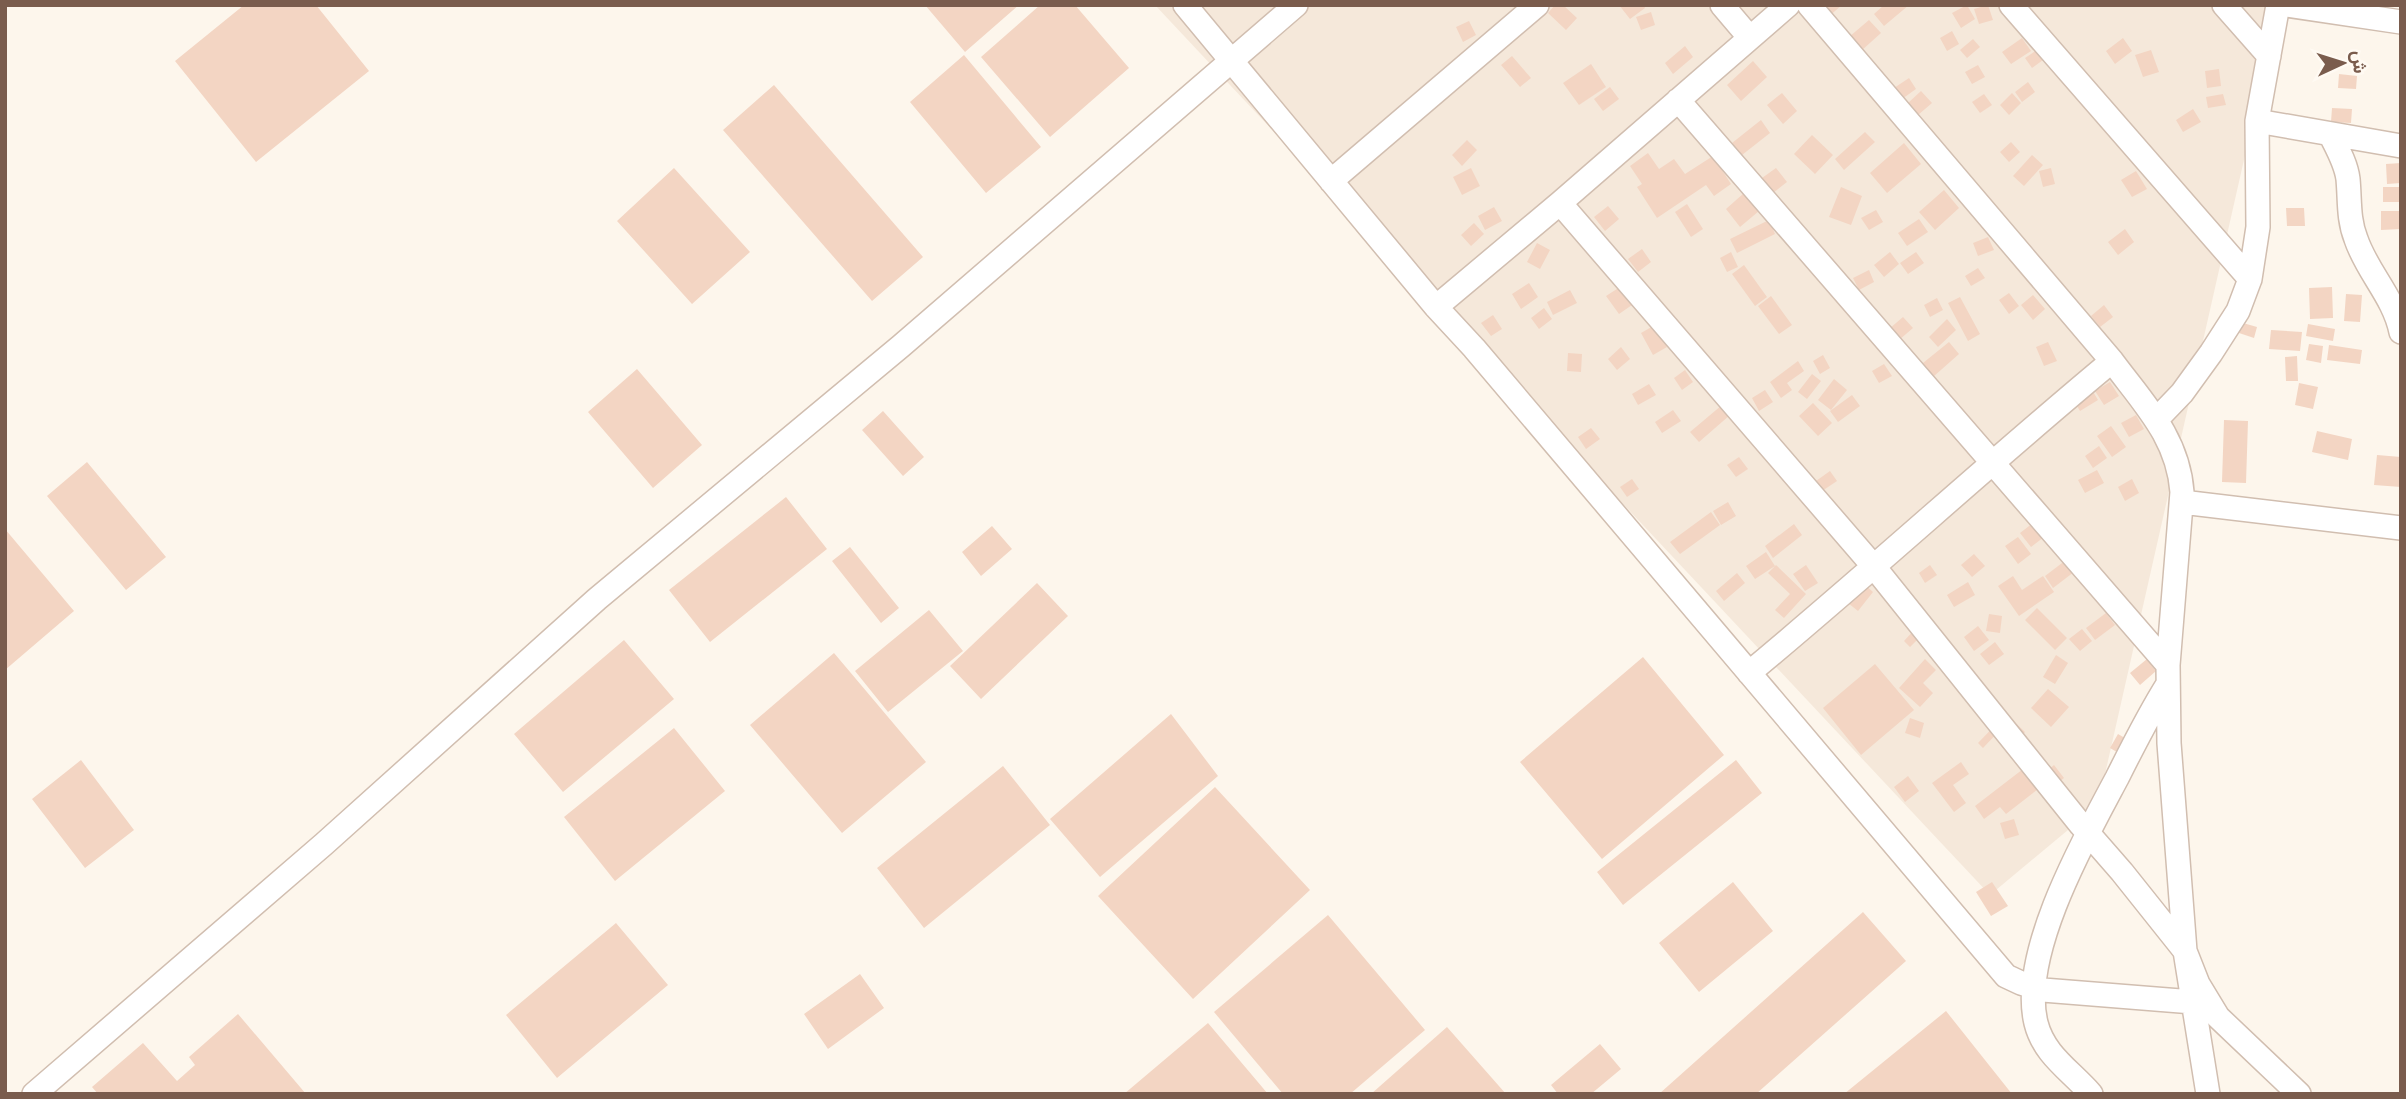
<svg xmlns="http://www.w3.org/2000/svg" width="2406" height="1099" font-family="Signika,Vazirmatn,sans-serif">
<rect width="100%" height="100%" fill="#fdf6ec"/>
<path fill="#f5e8da" d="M1155 5H2279L2098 805 1990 895Z"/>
<path fill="#f3d5c3" d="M244 5H316L369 71 256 162 175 61Z
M925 5H1019L965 52Z
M1040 5H1075L1129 68 1050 137 981 57Z
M1555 5H1563L1577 18 1566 30 1548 13Z
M1619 5H1644L1645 8 1630 19Z
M1819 5H1842L1828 17Z
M1884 5H1909L1884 26 1874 14Z
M1967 5 1975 19 1961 28 1952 13Z
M1988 5 1993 20 1979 24 1974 9Z
M1651 12 1655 25 1641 30 1636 17Z
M1869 20 1881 33 1861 51 1849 37Z
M1469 21 1476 35 1463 42 1456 27Z
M1952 31 1959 44 1947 51 1940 38Z
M2022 38 2031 51 2011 64 2002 52Z
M2123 38 2132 51 2115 64 2106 51Z
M1973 39 1980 47 1967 58 1960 50Z
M1685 46 1693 57 1673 74 1665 63Z
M2037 50 2043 60 2032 68 2025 58Z
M2151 50 2159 72 2143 77 2135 55Z
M964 55 1041 147 986 193 910 102Z
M1512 56 1531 78 1520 87 1501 65Z
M2324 56 2340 58 2339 70 2324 69Z
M1753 61 1767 77 1741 101 1727 85Z
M1591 64 1606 87 1579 105 1563 83Z
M1978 65 1985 77 1972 84 1965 72Z
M2219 69 2221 86 2207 88 2205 71Z
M2339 74 2357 76 2356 89 2338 88Z
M1909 78 1916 89 1902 99 1894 88Z
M2028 82 2035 92 2022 102 2015 92Z
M774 85 923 257 872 301 723 130Z
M1610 87 1619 99 1603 111 1594 99Z
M1921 91 1932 103 1918 115 1908 103Z
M1782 93 1797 111 1783 124 1767 105Z
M2012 93 2021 103 2009 115 2000 105Z
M1984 94 1992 105 1980 113 1972 102Z
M2223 94 2226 105 2208 108 2206 97Z
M2332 108 2352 109 2351 123 2331 122Z
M2193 109 2201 122 2183 132 2176 120Z
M1761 120 1770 133 1742 155 1732 143Z
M1865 132 1875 142 1844 170 1835 159Z
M1812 135 1833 155 1815 174 1794 154Z
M1467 140 1477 150 1462 166 1452 155Z
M2011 142 2020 152 2009 162 2000 152Z
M1904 143 1921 164 1887 193 1870 173Z
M1648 153 1659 169 1674 159 1685 174 1713 156 1731 184 1714 196 1706 185 1657 218 1637 187 1642 184 1630 166Z
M2032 155 2043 165 2024 186 2013 176Z
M2401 163V183L2387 184 2386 164Z
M674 168 750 252 692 304 617 221Z
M1471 168 1480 186 1462 195 1453 177Z
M1776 168 1787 182 1773 193 1762 178Z
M2051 168 2055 184 2043 187 2039 171Z
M2136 171 2147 189 2132 197 2121 180Z
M1841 187 1862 196 1851 225 1829 217Z
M2383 187H2399V202H2383Z
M1944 190 1959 208 1935 230 1919 212Z
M1744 193 1759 211 1740 227 1726 209Z
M1687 204 1703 229 1691 237 1675 212Z
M1608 206 1619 219 1605 231 1594 217Z
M1494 207 1502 221 1485 230 1478 216Z
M2286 208H2304L2305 226H2287Z
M1876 210 1883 222 1869 230 1861 218Z
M2381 211H2401V229L2381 230Z
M1919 219 1928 232 1907 246 1898 233Z
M1769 220 1775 234 1737 253 1730 239Z
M1474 223 1484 234 1471 246 1461 235Z
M2125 229 2134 242 2118 255 2108 242Z
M1988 237 1994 250 1978 256 1973 243Z
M1537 243 1550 250 1540 269 1527 262Z
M1642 249 1651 262 1638 272 1628 259Z
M1731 252 1738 267 1727 272 1720 258Z
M1890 252 1899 264 1884 277 1874 265Z
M1916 252 1924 263 1908 274 1900 263Z
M1744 265 1767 297 1755 306 1732 274Z
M1978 268 1985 278 1971 286 1965 276Z
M1869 270 1874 282 1859 290 1853 278Z
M1529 283 1538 297 1521 309 1512 294Z
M1620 287 1632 305 1619 314 1606 296Z
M2332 287 2333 318 2310 319 2309 288Z
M1570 290 1577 303 1553 315 1547 302Z
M2009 293 2019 306 2009 314 1999 300Z
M2346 294 2362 295 2360 322 2344 321Z
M2033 295 2045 309 2033 320 2021 305Z
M1771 296 1792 325 1779 334 1758 306Z
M1960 297 1980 334 1968 341 1948 303Z
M1937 298 1943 310 1930 317 1924 305Z
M2104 305 2113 317 2100 327 2091 316Z
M1544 308 1552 319 1539 329 1531 318Z
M1493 315 1502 329 1491 336 1481 323Z
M1903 317 1913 328 1899 340 1889 329Z
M1947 319 1956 330 1938 347 1929 337Z
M2243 323 2257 327 2254 338 2239 333Z
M2308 324 2335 329 2333 341 2306 336Z
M1655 325 1667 347 1653 355 1641 333Z
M2271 330 2302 332 2300 351 2269 349Z
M1949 342 1959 354 1933 377 1923 363Z
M2048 342 2057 361 2044 366 2036 347Z
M2309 344 2323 346 2321 363 2306 360Z
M2329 345 2362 350 2360 364 2327 360Z
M1621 347 1630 359 1617 370 1608 359Z
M1568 353 1582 354 1581 372 1567 371Z
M1823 355 1830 368 1820 374 1813 361Z
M2297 356 2298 381H2286L2285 357Z
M1798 361 1804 371 1787 383 1792 390 1781 398 1770 382Z
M1884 364 1892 376 1879 383 1872 371Z
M637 369 702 445 653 488 588 412Z
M1685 370 1693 382 1682 390 1674 378Z
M1812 374 1821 381 1807 399 1798 392Z
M1834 379 1847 390 1831 410 1818 400Z
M2110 382 2119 396 2104 405 2095 391Z
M2299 383 2318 387 2313 409 2295 405Z
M1649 384 1656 395 1638 405 1632 394Z
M1765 390 1773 402 1759 411 1752 398Z
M2092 390 2098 400 2080 411 2074 401Z
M1852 395 1860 406 1838 422 1830 411Z
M1813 403 1832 423 1818 436 1799 416Z
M1722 405 1730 415 1699 442 1690 432Z
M1673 410 1681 421 1662 433 1655 422Z
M883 411 924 457 903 476 862 430Z
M2136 415 2144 429 2129 437 2121 423Z
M2224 420 2248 421 2246 483 2222 482Z
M2111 426 2126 447 2112 457 2097 436Z
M1591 428 1600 439 1586 449 1578 437Z
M2317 431 2352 439 2348 460 2312 452Z
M2099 446 2107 458 2093 468 2085 456Z
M2377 455 2401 457V487L2374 485Z
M1739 457 1748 469 1736 477 1727 465Z
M87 462 166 557 126 590 47 496Z
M2097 470 2104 483 2085 493 2078 480Z
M1830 471 1837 481 1822 491 1816 481Z
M1632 479 1639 489 1627 497 1620 487Z
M2132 479 2139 493 2125 501 2118 487Z
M786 497 827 549 710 642 669 590Z
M1728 502 1736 516 1721 525 1713 511Z
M1711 512 1720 525 1680 554 1670 542Z
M2033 523 2044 537 2031 547 2020 533Z
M1794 524 1802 535 1773 558 1765 546Z
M992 526 1012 549 981 576 962 552Z
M5 529 74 611 5 670Z
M2018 537 2031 554 2018 564 2005 546Z
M850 547 899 608 881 623 832 561Z
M1766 552 1775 566 1755 579 1746 566Z
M1974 554 1985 566 1972 577 1961 565Z
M2066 560 2074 572 2053 588 2045 576Z
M1776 565 1806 594 1784 618 1775 610 1790 594 1768 573Z
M1806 565 1818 583 1805 591 1793 574Z
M1930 565 1937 575 1925 583 1919 573Z
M1737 573 1745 583 1724 601 1716 591Z
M2013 576 2022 590 2043 576 2054 592 2019 616 1998 586Z
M1968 582 1975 595 1954 607 1947 595Z
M1037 583 1068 616 981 699 950 666Z
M1864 584 1873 592 1858 611 1848 603Z
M2037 608 2067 638 2055 650 2025 620Z
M929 610 963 651 888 712 855 671Z
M2106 613 2115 625 2095 640 2086 628Z
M1989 614 2002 616 2000 633 1986 631Z
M1978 626 1989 640 1974 651 1964 637Z
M1916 628 1929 652 1917 640 1910 647 1904 641Z
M2082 629 2092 641 2080 651 2069 639Z
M624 640 674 699 563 792 514 734Z
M1995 642 2004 654 1989 665 1980 654Z
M834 653 926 762 842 833 750 725Z
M2056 655 2068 663 2055 684 2043 677Z
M1643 657 1724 755 1602 859 1520 762Z
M1925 659 1936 670 1923 683 1933 693 1920 707 1899 688Z
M2147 659 2156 671 2140 685 2130 673Z
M1875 664 1914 710 1861 755 1823 708Z
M2048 689 2069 707 2051 727 2031 708Z
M1171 714 1218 776 1100 877 1050 819Z
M2006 714 2025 732 2015 743 2001 729 1983 748 1978 743Z
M1910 718 1924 723 1920 738 1905 733Z
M674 728 725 791 615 881 564 817Z
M2118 734 2130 741 2122 755 2110 748Z
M81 760 134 830 85 868 32 799Z
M1736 760 1762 793 1623 905 1597 872Z
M1961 762 1969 774 1953 785 1966 803 1954 812 1932 783Z
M2054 765 2064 778 2051 788 2042 775Z
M1003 766 1050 825 924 928 877 868Z
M2027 766 2042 786 2006 814 2000 807 1984 819 1975 806Z
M1908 776 1919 791 1905 802 1894 787Z
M1215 787 1310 890 1193 999 1098 896Z
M2014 819 2019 835 2005 839 2000 823Z
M1733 882 1773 931 1699 992 1659 943Z
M1992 882 2008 906 1991 916 1976 892Z
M1863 912 1906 961 1756 1094H1659Z
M1328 915 1425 1030 1350 1094H1283L1214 1012Z
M616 923 668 985 557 1078 506 1015Z
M860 974 884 1008 828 1049 804 1014Z
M1946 1011 2012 1094H1844Z
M238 1014 306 1094H98L92 1087 143 1043 177 1081 195 1065 189 1057Z
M1208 1023 1268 1094H1124Z
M1447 1027 1506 1094H1371Z
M1600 1044 1621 1069 1591 1094H1558L1551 1085Z"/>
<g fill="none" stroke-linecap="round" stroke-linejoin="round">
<defs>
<path id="street" d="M1185 5 1436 307 1474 348 2006 976 2021 983 2043 990 2193 1002
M1722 5 1750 38
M1809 5 2112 361C2143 403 2178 437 2182 492L2168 665 2169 743 2185 951 2208 1094
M2011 5 2250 279
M2224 5 2269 56
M2286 5 2401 22
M1678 100 2168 665
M2257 121 2401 146
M2330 134C2337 148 2346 163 2348 179 2350 200 2348 219 2356 239 2367 272 2394 297 2401 332
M1331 181 1537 5
M1560 203 1875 568 2081 825 2122 872 2185 951 2198 984 2218 1017 2299 1094
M1436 307 1560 203 1788 5
M2156 420 2182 393 2211 353 2238 311 2250 279 2258 227 2257 121 2278 5
M2182 502 2401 528
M1749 673C1872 571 1989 463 2112 361
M34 1094 324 844 597 599 901 346 1296 5
M2091 1094C2070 1070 2044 1055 2036 1023 2019 954 2085 838 2117 778 2133 746 2149 714 2168 684"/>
</defs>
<use href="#street" stroke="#d1beb0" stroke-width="26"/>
<use href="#street" stroke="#fff" stroke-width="23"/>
</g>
<rect width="2406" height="1099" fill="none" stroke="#7a5c4d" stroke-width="14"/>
<g transform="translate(2343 63) rotate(86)" stroke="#fffaf3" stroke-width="5" paint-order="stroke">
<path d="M0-5L12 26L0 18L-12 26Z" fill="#7a5c4d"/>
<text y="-10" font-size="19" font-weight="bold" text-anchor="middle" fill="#7a5c4d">ش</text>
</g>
</svg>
